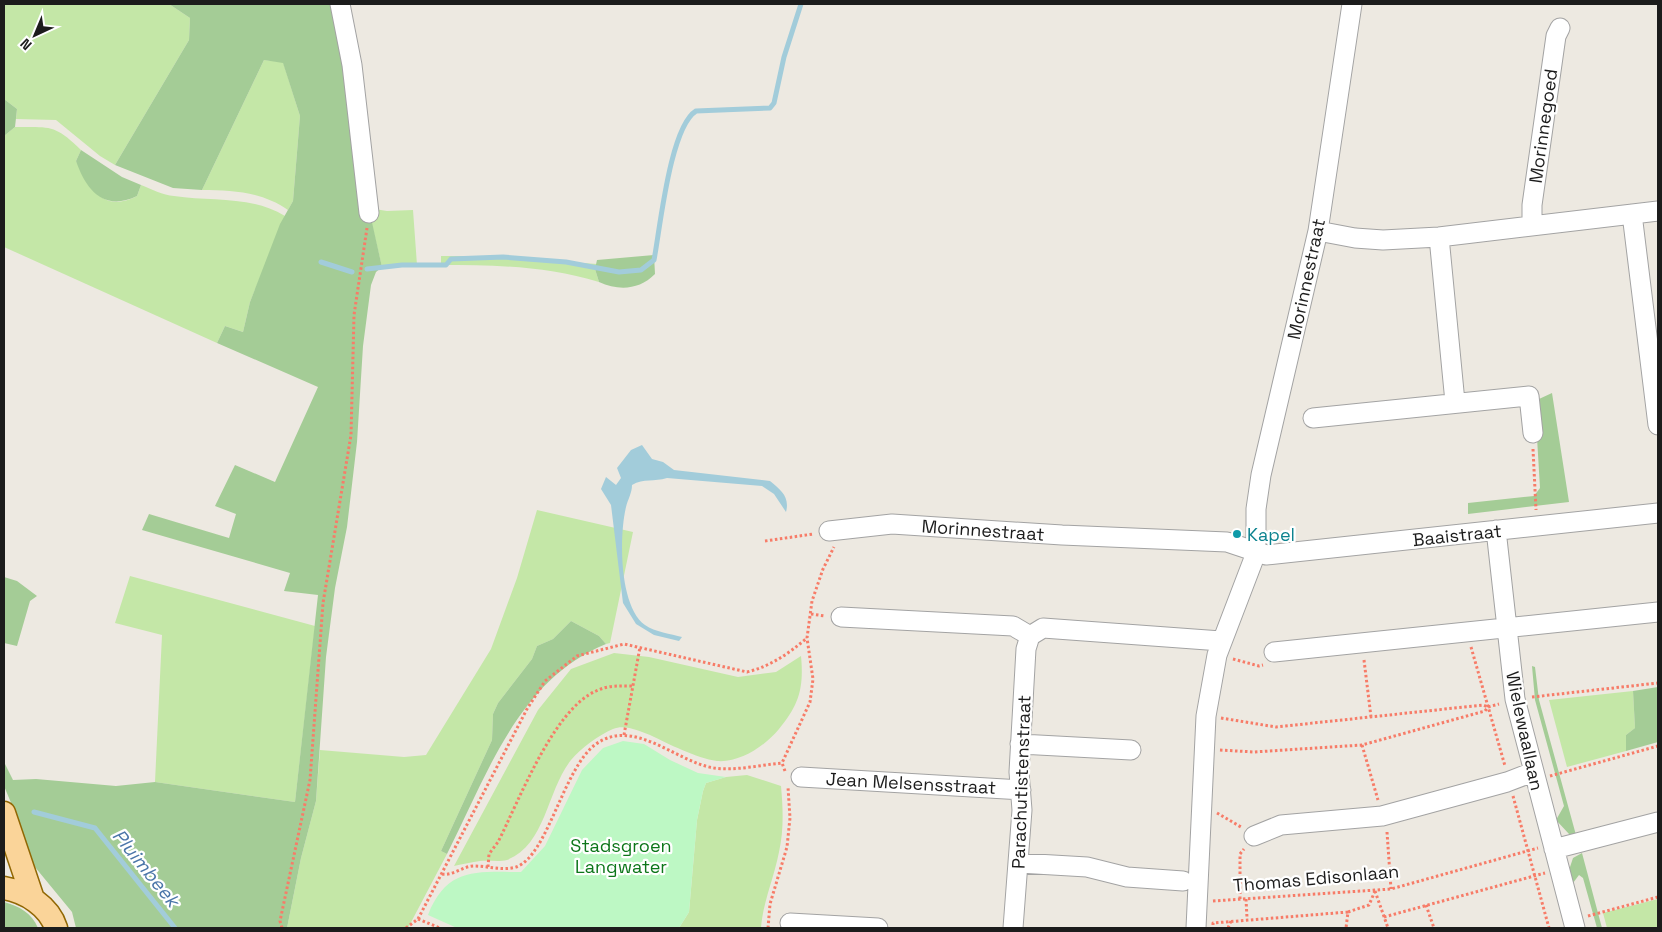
<svg xmlns="http://www.w3.org/2000/svg" width="1662" height="932" font-family="'Space Grotesk',sans-serif">
<rect width="100%" height="100%" fill="#ede9e1"/>
<path fill="#c4e7a7" d="M4 4H169L190 18 189 40 115 165 100 156 56 120 16 119 17 109 4 99Z
M264 60 283 62 300 116 293 201 288 210C262 192 233 190 202 190Z
M15 127C50 127 55 124 81 150L76 161C92 187 101 214 137 196L141 185C151 189 163 195 174 196 212 202 250 195 285 216L250 302 243 332 225 326 217 343 4 247V136Z
M368 208 387 211 413 210 417 265 382 267Z
M441 256H485L597 264 595 269 599 282C547 266 495 265 441 265Z
M537 510 633 532 610 643 606 644 599 636 571 621 553 639 537 646 532 659 498 703 493 714 492 740 441 851 447 854 408 928H287L301 858 316 801 320 750 404 757 426 755 491 649 517 578Z
M130 576 315 626 295 802 155 782 162 635 115 623Z
M614 653 649 657 738 677 776 672 801 656C804 688 799 705 779 729 765 746 740 763 717 761 696 758 669 744 650 735 639 731 625 724 613 729 599 735 581 748 571 760 547 790 546 845 507 860 499 862 489 860 480 861 472 862 463 864 454 866L538 710 571 669Z
M1633 691 1635 728 1626 735V751L1567 767 1549 700Z
M747 775 781 786C783 808 784 830 779 852 774 878 763 902 761 928H679L689 912 697 820 703 791 706 783 726 777Z
M1658 899V928H1607L1603 913Z"/>
<path fill="#a4cc96" d="M169 4H338L367 200 382 267 376 272 371 285 363 346 357 442 347 527 335 588 326 657 316 801 301 858 287 928H76L72 912 30 861 22 829 4 786V762L13 780 36 779 116 786 155 782 295 802 318 595 284 591 290 573 142 530 149 514 229 538 236 514 215 506 235 465 275 482 318 387 217 343 225 326 243 332 250 302 280 224 293 201 300 116 283 63 264 60 202 190 173 188 115 165 189 40 190 18Z
M4 99 17 109 15 127 4 136Z
M81 150 122 177 141 185 137 196C104 212 86 190 76 161Z
M654 255 655 274C639 290 619 291 599 282L595 269 597 260Z
M1552 393 1569 502 1468 514V503L1534 496 1540 488 1535 404 1539 399Z
M4 577 17 581 37 596 30 601 17 646 4 643Z
M571 621 599 636 606 644C518 680 487 775 447 854L441 851 492 740 493 714 498 703 532 659 537 646 553 639Z
M1532 666 1535 667 1539 700 1576 835 1569 834 1556 820 1564 806 1535 700Z
M1658 687V742L1626 751V735L1635 728 1633 691Z
M1582 853 1602 928H1597L1583 878 1579 875 1573 883 1569 870 1573 858Z
M4 902C19 906 32 913 38 928H4Z"/>
<path fill="#bdf8c4" d="M623 741 644 744 670 760 698 773 726 777 706 783 703 791 697 820 689 912 679 928H457L428 915C447 867 476 872 521 872L545 846 582 770 603 748Z"/>
<path fill="#a2ccda" d="M642 445 652 459 663 462 674 470 770 481C781 490 790 497 786 512L774 494 762 486 667 478C654 482 644 478 632 485 632 493 628 499 626 507 619 536 619 606 645 625 655 632 671 634 682 637L679 641 654 635 636 624 623 603 611 505 601 489 606 477 616 485 621 478 617 468 631 450Z"/>
<g fill="none" stroke-linecap="round" stroke-linejoin="round">
<path stroke="#a2ccda" stroke-width="5" d="M321 262 352 272
M367 269 402 265H446L451 259 503 257 566 262 619 272 641 270 654 260C660 229 670 127 696 111L770 108 774 103 784 57 801 4
M34 812 95 828 175 928"/>
<defs>
<path id="minor" d="M340 4 352 65 369 213
M1632 214 1658 425
M1532 225V205L1556 36 1560 28
M1318 231 1355 238 1383 240 1439 237 1658 211
M1439 237 1455 402
M1313 418 1529 396 1533 433
M1496 530 1515 699 1575 928
M829 531 892 524 1062 535 1227 542 1266 555 1658 513
M841 617 1013 626 1030 636 1043 628 1221 641
M1274 652 1658 612
M1020 744 1131 750
M801 777 1021 790
M1254 836 1281 825 1382 816 1507 782 1533 772
M1554 849 1658 822
M1019 863 1087 867 1127 877 1183 881
M790 923 878 928
M1013 928 1022 810 1019 772 1026 649 1030 636
M1196 928 1206 716 1217 655 1256 553V509L1261 475 1318 231 1352 4"/>
<path id="major" d="M4 813 33 899
M4 888C26 892 49 906 56 928"/>
</defs>
<use href="#minor" stroke="#a3a3a3" stroke-width="21"/>
<use href="#major" stroke="#916703" stroke-width="25"/>
<path stroke="#f77c68" stroke-width="3" stroke-dasharray="2.5 2.5" stroke-linecap="butt" d="M1533 449 1536 510
M765 541 813 534
M811 614 825 616
M1471 647 1505 766
M1233 659 1259 666 1263 665
M1364 660 1371 717
M1532 697 1658 683
M1221 718 1276 727 1483 705 1488 707
M624 735 640 647
M1362 745 1378 800
M1220 750 1254 752 1362 745 1485 711 1488 707 1499 704
M785 771 782 763 810 702 813 679 807 638 812 601 823 569 834 547
M1550 776 1658 746
M1513 796 1549 928
M1217 813 1241 827
M1387 832 1391 889
M488 867 489 854 498 842C519 801 553 710 596 691 608 685 620 686 633 686
M442 874C453 876 463 866 474 866 488 866 502 871 516 867 548 856 563 768 596 744 634 717 676 762 714 768 736 771 760 765 782 763
M1375 891 1388 928
M1240 899V854L1244 849
M1246 899 1247 918
M1213 901 1391 889 1538 848
M1426 905 1434 928
M1348 912 1369 905 1375 891
M1588 916 1658 897
M1384 917 1545 873
M418 919 440 928
M1213 925V923L1348 912 1346 928
M282 928 280 921 310 780 323 603 351 435 354 315 367 228
M406 928 418 919 527 709 545 681 577 656 624 644 747 672C771 666 788 654 807 638
M768 928 770 904 787 847 790 818 788 787
M1228 928 1231 921"/>
<use href="#minor" stroke="#fff" stroke-width="19"/>
<use href="#major" stroke="#fad499" stroke-width="22"/>
</g>
<circle fill="#0f9aa8" stroke="#fff" stroke-width="2" cx="1237" cy="534" r="5"/>
<g text-anchor="middle" dominant-baseline="central" stroke-width="4.5" stroke-linejoin="round" paint-order="stroke">
<g font-size="18" fill="#1c1c1c" stroke="#fff">
<text transform="translate(1543 126) rotate(-82)">Morinnegoed</text>
<text transform="translate(1306 279) rotate(-78)">Morinnestraat</text>
<text transform="translate(983 530) rotate(4)">Morinnestraat</text>
<text transform="translate(1457 535) rotate(-6)">Baaistraat</text>
<text transform="translate(1525 731) rotate(78)">Wielewaallaan</text>
<text transform="translate(1021 782) rotate(-88)">Parachutistenstraat</text>
<text transform="translate(911 783) rotate(3)">Jean Melsensstraat</text>
<text transform="translate(1316 878) rotate(-5)">Thomas Edisonlaan</text>
</g>
<g font-size="18" fill="#0d838f" stroke="#fff" text-anchor="start">
<text x="1247" y="534">Kapel</text>
</g>
<g font-size="18" fill="#0d761a" stroke="#fff">
<text x="621" y="845">Stadsgroen<tspan x="621" dy="21">Langwater</tspan></text>
</g>
<g font-size="19" font-style="italic" fill="#4b76a9" stroke="#fff">
<text transform="translate(146 868) rotate(51)">Pluimbeek</text>
</g>
</g>
<rect width="1662" height="932" fill="none" stroke="#1c1c1c" stroke-width="10"/>
<g transform="translate(35 35) rotate(224)" stroke="#ffffff" stroke-width="4" paint-order="stroke">
<path d="M0-4L9 19L0 12L-9 19Z" fill="#1c1c1c"/>
<text y="-8" font-size="14" font-weight="bold" text-anchor="middle" fill="#1c1c1c">N</text>
</g>
</svg>
